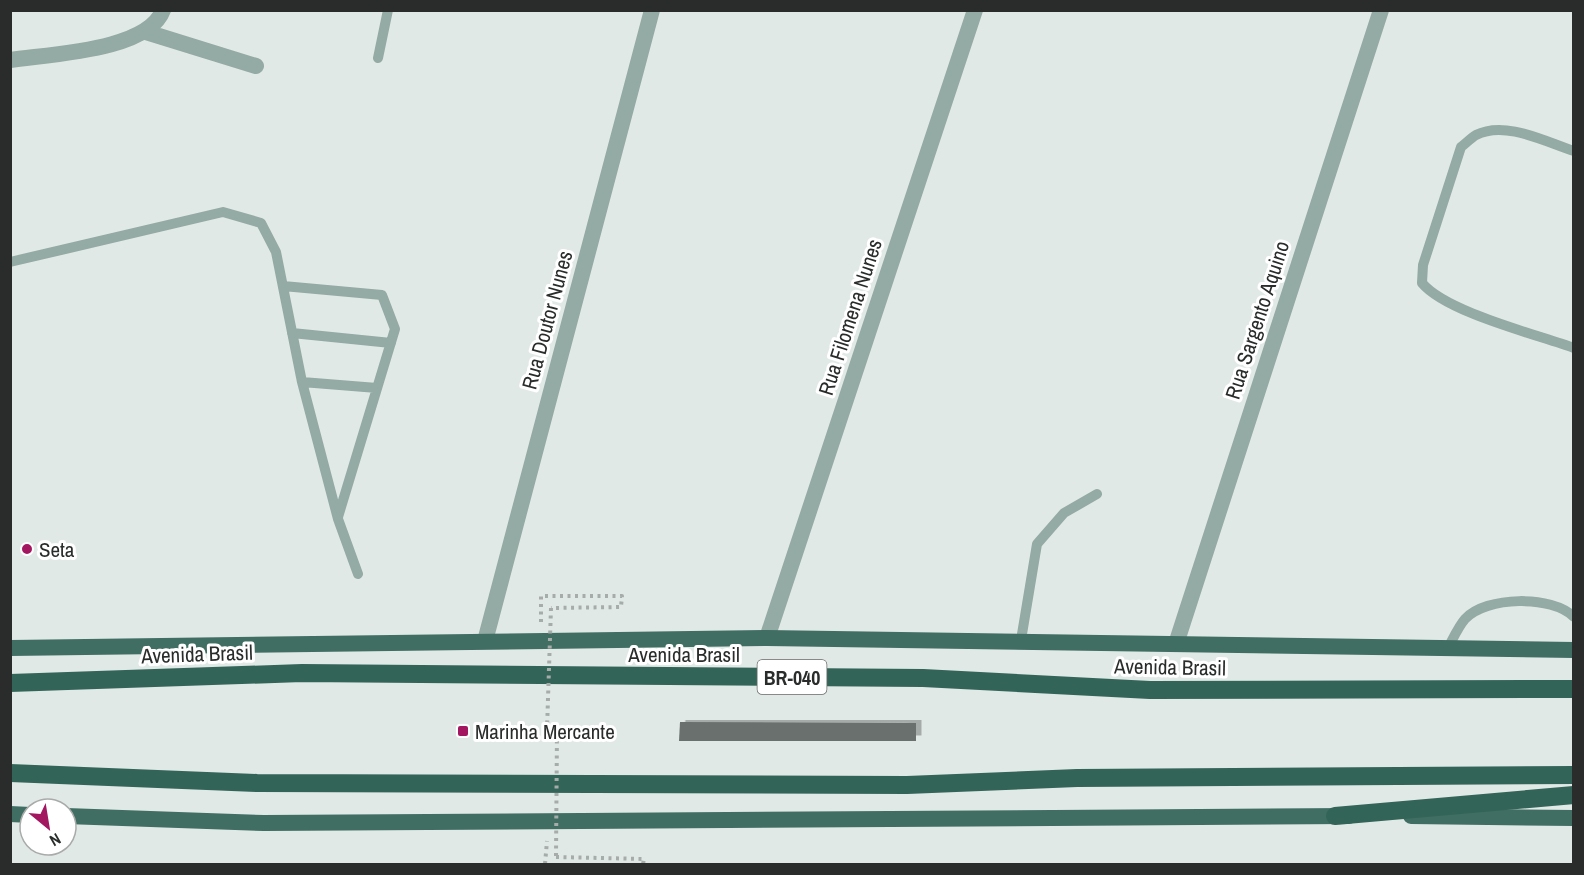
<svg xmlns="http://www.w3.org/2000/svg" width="1584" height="875" font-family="'Archivo Narrow',sans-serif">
<defs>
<filter id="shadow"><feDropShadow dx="5.5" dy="-5.5" stdDeviation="0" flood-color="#0004"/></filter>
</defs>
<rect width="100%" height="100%" fill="#e1e9e6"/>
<path fill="#69706e" filter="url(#shadow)" d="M680 722 916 723V741H679Z"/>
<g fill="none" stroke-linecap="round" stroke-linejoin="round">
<path stroke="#a6acaa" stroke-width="4" stroke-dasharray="3 4.5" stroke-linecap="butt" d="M541 622V596H622L621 607 551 608
M556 857 644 859 643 864
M545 864 547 841"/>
<path stroke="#94aaa4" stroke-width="10" d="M378 58 388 10
M1574 151C1546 142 1505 120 1476 135 1471 138 1465 144 1461 147L1423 265 1422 283C1446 312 1535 334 1574 348
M10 262 223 212 261 223 276 252 302 382 338 519 358 574
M283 286 382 295 395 329 338 517
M292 333 391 343
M302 382 377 388
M1021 640 1037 544 1064 513 1097 494
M1448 648C1453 639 1458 627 1465 619 1486 596 1552 595 1574 617"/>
<path stroke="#94aaa4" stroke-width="16" d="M146 32 256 66
M10 60C49 54 148 51 163 10
M767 638 975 10
M485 641 652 10
M1176 644 1381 10"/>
<path stroke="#406e62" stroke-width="16" d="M10 648 767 638 1574 650
M10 814 30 815
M66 816 264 823 1349 816
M1411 816 1574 818"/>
<path stroke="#336458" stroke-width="18" d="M10 683 302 673 923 678 1150 690 1574 689
M10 773 257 783 907 785 1077 778 1574 775
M1335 816 1574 795"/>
<path stroke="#a6acaa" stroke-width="4" stroke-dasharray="3 4.5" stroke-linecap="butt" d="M551 608 547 729H557L556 857"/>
</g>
<g fill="#a2175f" stroke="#fff" stroke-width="2">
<circle cx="27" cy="549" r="6"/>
<rect x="457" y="725" width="12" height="12" rx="3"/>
</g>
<g text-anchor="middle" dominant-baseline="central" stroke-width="6" stroke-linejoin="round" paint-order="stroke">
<rect fill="#fff" stroke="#696b6b" stroke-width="1.5" x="757.5" y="660" width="69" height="34" rx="4.5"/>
<g font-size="20" font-weight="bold" fill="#292c2b">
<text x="792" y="677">BR-040</text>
</g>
<g font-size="21" fill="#292c2b" stroke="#fff">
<text transform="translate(850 317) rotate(-72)">Rua Filomena Nunes</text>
<text transform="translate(547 320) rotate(-75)">Rua Doutor Nunes</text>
<text transform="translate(1257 320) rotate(-72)">Rua Sargento Aquino</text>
<text transform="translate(197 654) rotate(-2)">Avenida Brasil</text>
<text x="684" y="654">Avenida Brasil</text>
<text transform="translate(1170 667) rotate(1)">Avenida Brasil</text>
</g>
<g font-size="21" fill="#292c2b" stroke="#fff" text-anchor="start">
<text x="39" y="549">Seta</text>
<text x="475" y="731">Marinha Mercante</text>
</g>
</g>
<rect width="1584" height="875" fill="none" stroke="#292c2b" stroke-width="24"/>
<g transform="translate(48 827) rotate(150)"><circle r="28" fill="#ffffff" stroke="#a9abaa" stroke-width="1.5"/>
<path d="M0-4.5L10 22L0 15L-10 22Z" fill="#a2175f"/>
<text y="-9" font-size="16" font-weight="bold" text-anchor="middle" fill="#292c2b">N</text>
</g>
</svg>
